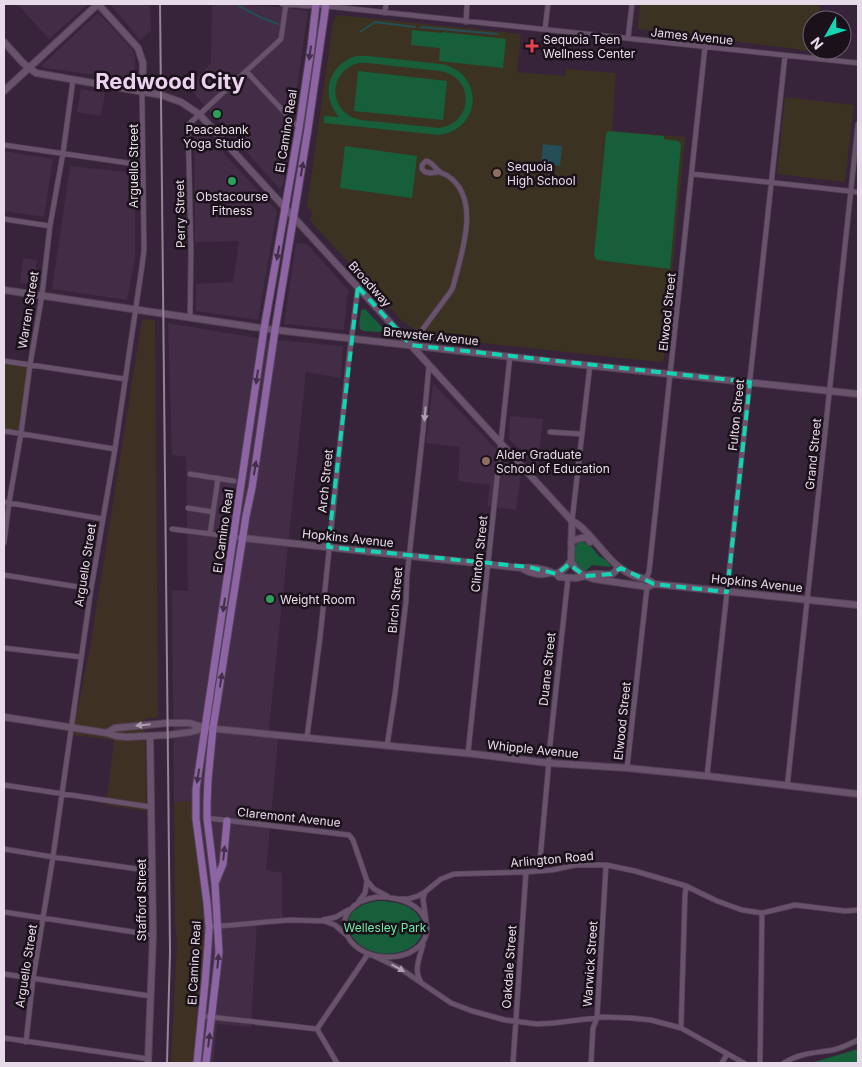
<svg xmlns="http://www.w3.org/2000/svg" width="862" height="1067" font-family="Inter,sans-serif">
<rect width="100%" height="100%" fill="#37243a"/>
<path fill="#432c46" d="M17 4H88L49 39Z
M110 4H150L151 31 140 40Z
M212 4H231L278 7 308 11 283 184 280 189 187 86 205 70 211 62Z
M98 13 133 50 135 58 134 80 44 68 41 66Z
M81 89 105 93 101 116 77 112Z
M194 121 277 211 258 320 196 311V284L233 282 239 241 195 242Z
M4 151 53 159 44 217 4 211Z
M70 166 135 173V259L127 300 52 289Z
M296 243 307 244 349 291 347 298 344 330 284 324Z
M23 258 37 260 33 285 20 283Z
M168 323 257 338 343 346 341 378 306 372 269 728 278 740 266 870 282 873V920L257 921 251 1027 217 1024 213 1063H195L206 919 192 801 174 802 172 590 188 591 186 457 172 455Z
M433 383 521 475 516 510 487 506 490 485 458 481 460 447 426 443Z
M510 416 543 419 537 468 509 439Z"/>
<path fill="#3e3123" d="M142 319 155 320 158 717 145 719 146 811 106 805 114 740 72 735 90 648Z
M191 801 206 919 195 1063H171L177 943 175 926 174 802Z"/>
<path fill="#3c3222" d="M640 4H820L819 20H812V50H818V52L638 29Z
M338 15 521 34 517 72 565 76 566 69 616 73 612 131 685 137 664 358 662 361 658 362 437 338 417 331 402 321 314 225 310 219 312 214 310 209 307 206 333 22Z
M785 97 854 105 845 182 777 174Z
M4 361 30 365 21 433 4 431Z"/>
<path fill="#165f3a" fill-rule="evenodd" d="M412 30 442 33V32L506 39 503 68 439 61 440 48 411 45Z
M356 56H368L441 64C484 72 483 129 439 135L324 123V116L339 117C320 95 328 65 356 56ZM358 63H367L440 71C475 77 474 123 439 128L361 120C329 114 326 73 358 63Z
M358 71 447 81 443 120 354 111Z
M608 131 664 136V139L678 141 681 144 670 269 597 260 594 256 606 134Z
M345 146 417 156 412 198 340 188Z
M365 309 382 327V330L380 332 363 331 360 329 359 325 361 312V310Z
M581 541 589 544 599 556 606 560 610 565 611 567 592 565 586 571C583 570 581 570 578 567 571 561 571 546 581 541Z
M377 901C388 901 400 902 410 908 430 921 425 944 403 951 356 966 321 910 377 901Z
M858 1049V1063H811Z"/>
<path fill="#254e57" d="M543 144 562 146 560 166 541 164Z"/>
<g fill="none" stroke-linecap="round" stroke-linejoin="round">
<path stroke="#254e57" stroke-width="2" d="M239 6 262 18 278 24
M421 27 497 34
M360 32 375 22 415 27"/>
<defs>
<path id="street" d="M282 4 308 6 316 5 858 63
M385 13 386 4
M466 22 467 4
M545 29 548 4
M628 38 632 4
M246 71 299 128
M4 145 142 165
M692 174 858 192
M4 219 50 226
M190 318 191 250 188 125 281 39 286 4
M411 345 451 291 453 287C461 255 482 199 448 176 445 174 443 174 440 172 435 169 433 162 426 161L422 165V169L425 172 430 173 439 172
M4 361 125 379
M4 431 115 449
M550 432 581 434
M190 474 234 481
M4 502 103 519
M188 508 213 512
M572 521 590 365
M172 529 243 538
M210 534 218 478
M4 543 9 503 21 433 30 365 42 295 50 226 63 153 73 80
M4 575 91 589
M646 579 649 572 705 47
M4 648 81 657
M307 737 320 638 348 366 358 287
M387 746 395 694 406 601 407 576 423 431 429 365
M468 753 510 356
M627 768 647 587
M707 776 785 56
M4 785 151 807
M787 785 788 779 858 124
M207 818 349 835 353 840 367 881 374 889 387 896
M4 849 53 857 152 871
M539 871 548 772 549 754 568 578
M425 892 423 899 426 920
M376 897C396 896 425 903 427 928 427 937 422 945 414 950 407 955 397 957 389 957 342 958 324 906 376 897Z
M399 899H408L418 896 425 892 441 879 454 874 526 872 552 870 576 865H606L635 871 686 886 717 901 742 910 762 913 795 905 845 911 858 910
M359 901 365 893 367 881
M4 912 153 935
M323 920 336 917 348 910
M209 927 290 920 324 921 335 925 345 934
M370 954 401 969 451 1003 472 1011 505 1020 537 1024 554 1023 603 1017 631 1018 651 1020 681 1028 744 1063
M4 974 150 996
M421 982C413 970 420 957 423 944
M202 1016 317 1029
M681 1028 685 895 686 886
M4 1038 149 1059
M26 1042 33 979 53 857 91 589 115 449 142 266 144 250 142 91
M337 1063 317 1029 368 954
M513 1063 526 872
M591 1063 593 1028 597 1018 606 865
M722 1063 727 1054
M760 1063 762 913
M784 1063C799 1053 815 1053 833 1050 842 1048 850 1044 858 1040"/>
<path id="secondary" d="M98 4 138 48 143 63 142 91
M4 42 23 63 36 73 161 95 181 102 199 114 572 521C587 527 604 556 619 567 623 570 628 573 632 575 639 578 649 578 654 584L858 605
M4 91 98 4
M4 290 267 329 547 361 858 394
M243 538 522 568C529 567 538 568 545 570 549 571 552 573 557 574L559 577 576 578 585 576 594 579 642 586 647 587 654 584
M571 542C577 539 581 537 587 538L590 542
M571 561 576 569 585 576C588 575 590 574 593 574 604 572 612 580 618 567
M523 569C532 574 540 576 550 573
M557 574 565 568 571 561 572 521
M4 717 107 733 116 736 126 737 168 735 191 732 204 728
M107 733 115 728 168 723H189L206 728 474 754 548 763 627 768 707 776 858 794
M148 1063 153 935 150 736"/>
<path id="primary" d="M216 881 223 864 227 821
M197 1063 205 983 208 945 209 927 207 903 196 819V789L264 329 299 128 311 48 316 4
M206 1063 219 952 215 884 207 818V804L208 780 213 728 246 516 252 488 275 330 308 129 326 4"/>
</defs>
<use href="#street" stroke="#534255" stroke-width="6"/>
<use href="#secondary" stroke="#534255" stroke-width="8"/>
<use href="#primary" stroke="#534255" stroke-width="9"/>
<use href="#street" stroke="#69536c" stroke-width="4.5"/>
<use href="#secondary" stroke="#69536c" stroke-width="6"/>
<use href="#primary" stroke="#8e65a4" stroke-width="7"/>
<path stroke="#948496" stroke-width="2" d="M160 4 170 952 167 1063"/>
</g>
<defs><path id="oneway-solid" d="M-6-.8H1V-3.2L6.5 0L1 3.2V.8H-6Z" transform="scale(1.25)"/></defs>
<g fill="#432e4b">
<use href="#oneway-solid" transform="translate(310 53) rotate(98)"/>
<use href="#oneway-solid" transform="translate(302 169) rotate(-80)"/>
<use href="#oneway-solid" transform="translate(278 253) rotate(100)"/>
<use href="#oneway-solid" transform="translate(257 377) rotate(98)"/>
<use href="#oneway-solid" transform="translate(255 468) rotate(-81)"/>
<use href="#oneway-solid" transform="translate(224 605) rotate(98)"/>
<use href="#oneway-solid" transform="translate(221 680) rotate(-81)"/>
<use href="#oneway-solid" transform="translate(198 776) rotate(99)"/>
<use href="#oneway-solid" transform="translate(224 853) rotate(-84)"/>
<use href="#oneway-solid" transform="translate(218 961) rotate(-85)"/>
<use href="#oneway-solid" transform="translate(209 1040) rotate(-83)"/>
</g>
<g fill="#af9eb1">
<use href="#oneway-solid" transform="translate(425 414) rotate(95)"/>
<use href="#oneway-solid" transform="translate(143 725) rotate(174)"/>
<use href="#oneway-solid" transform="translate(398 968) rotate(29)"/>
</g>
<path fill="none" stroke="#13d5b3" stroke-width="4" stroke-dasharray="10 6" stroke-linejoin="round" d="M358 287 411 345 750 382 727 592 654 584 621 568 611 574 585 576 569 564 557 574 529 567 328 547Z"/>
<path fill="#e0444e" stroke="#1a111b" stroke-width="2" d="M529.5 38.5h5v5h5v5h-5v5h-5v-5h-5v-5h5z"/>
<g fill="#2e9e5b" stroke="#1a111b" stroke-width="2">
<circle cx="217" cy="114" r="5"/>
<circle cx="232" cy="181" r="5"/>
<circle cx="270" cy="599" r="5"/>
</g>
<g fill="#8d6e63" stroke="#1a111b" stroke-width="2">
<circle cx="497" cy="173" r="5"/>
<circle cx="486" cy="461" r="5"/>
</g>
<g text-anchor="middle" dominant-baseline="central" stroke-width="5" stroke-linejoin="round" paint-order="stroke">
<g font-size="12" fill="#e8dbe9" stroke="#1a111b">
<text transform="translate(692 36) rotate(6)">James Avenue</text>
<text transform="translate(286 131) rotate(-81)">El Camino Real</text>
<text transform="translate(133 166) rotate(-90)">Arguello Street</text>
<text transform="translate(180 214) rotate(-91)">Perry Street</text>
<text transform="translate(370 284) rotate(48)">Broadway</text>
<text transform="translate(28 310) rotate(-81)">Warren Street</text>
<text transform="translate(667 312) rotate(-84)">Elwood Street</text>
<text transform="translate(431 336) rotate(6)">Brewster Avenue</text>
<text transform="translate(736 415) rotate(-84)">Fulton Street</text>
<text transform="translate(813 454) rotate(-84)">Grand Street</text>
<text transform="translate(325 481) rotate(-84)">Arch Street</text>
<text transform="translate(223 531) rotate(-82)">El Camino Real</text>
<text transform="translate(348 538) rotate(6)">Hopkins Avenue</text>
<text transform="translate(479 554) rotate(-84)">Clinton Street</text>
<text transform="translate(85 565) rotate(-81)">Arguello Street</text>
<text transform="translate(757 583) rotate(6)">Hopkins Avenue</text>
<text transform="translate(395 600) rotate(-85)">Birch Street</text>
<text transform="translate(547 669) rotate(-84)">Duane Street</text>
<text transform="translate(622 721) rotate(-84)">Elwood Street</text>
<text transform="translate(533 749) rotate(6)">Whipple Avenue</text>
<text transform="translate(289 817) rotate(6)">Claremont Avenue</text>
<text transform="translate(552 859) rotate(-5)">Arlington Road</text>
<text transform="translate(141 900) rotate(-90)">Stafford Street</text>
<text transform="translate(194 963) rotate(-87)">El Camino Real</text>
<text transform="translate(590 964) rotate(-86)">Warwick Street</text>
<text transform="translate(26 966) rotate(-81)">Arguello Street</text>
<text transform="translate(509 967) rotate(-86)">Oakdale Street</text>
</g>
<g font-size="12" fill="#e8dbe9" stroke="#1a111b" text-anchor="start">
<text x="543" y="39">Sequoia Teen<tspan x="543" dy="14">Wellness Center</tspan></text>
<text x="217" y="129" text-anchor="middle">Peacebank<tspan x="217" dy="14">Yoga Studio</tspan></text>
<text x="507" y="166">Sequoia<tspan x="507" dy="14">High School</tspan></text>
<text x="232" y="196" text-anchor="middle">Obstacourse<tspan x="232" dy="14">Fitness</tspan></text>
<text x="496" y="454">Alder Graduate<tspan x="496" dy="14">School of Education</tspan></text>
<text x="280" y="599">Weight Room</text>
</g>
<g font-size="12" fill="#71eca6" stroke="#1a111b">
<text x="385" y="927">Wellesley Park</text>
</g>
<g font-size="22" font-weight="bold" fill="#ebd2ef" stroke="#1a111b">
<text x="170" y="81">Redwood City</text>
</g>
</g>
<rect width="862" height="1067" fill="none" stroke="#e8dbe9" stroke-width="10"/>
<g transform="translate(827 35) rotate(231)"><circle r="24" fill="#1a111b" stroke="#6c626d"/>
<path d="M0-4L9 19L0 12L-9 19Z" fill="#13d5b3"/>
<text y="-8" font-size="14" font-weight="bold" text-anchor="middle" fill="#e8dbe9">N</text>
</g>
</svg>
